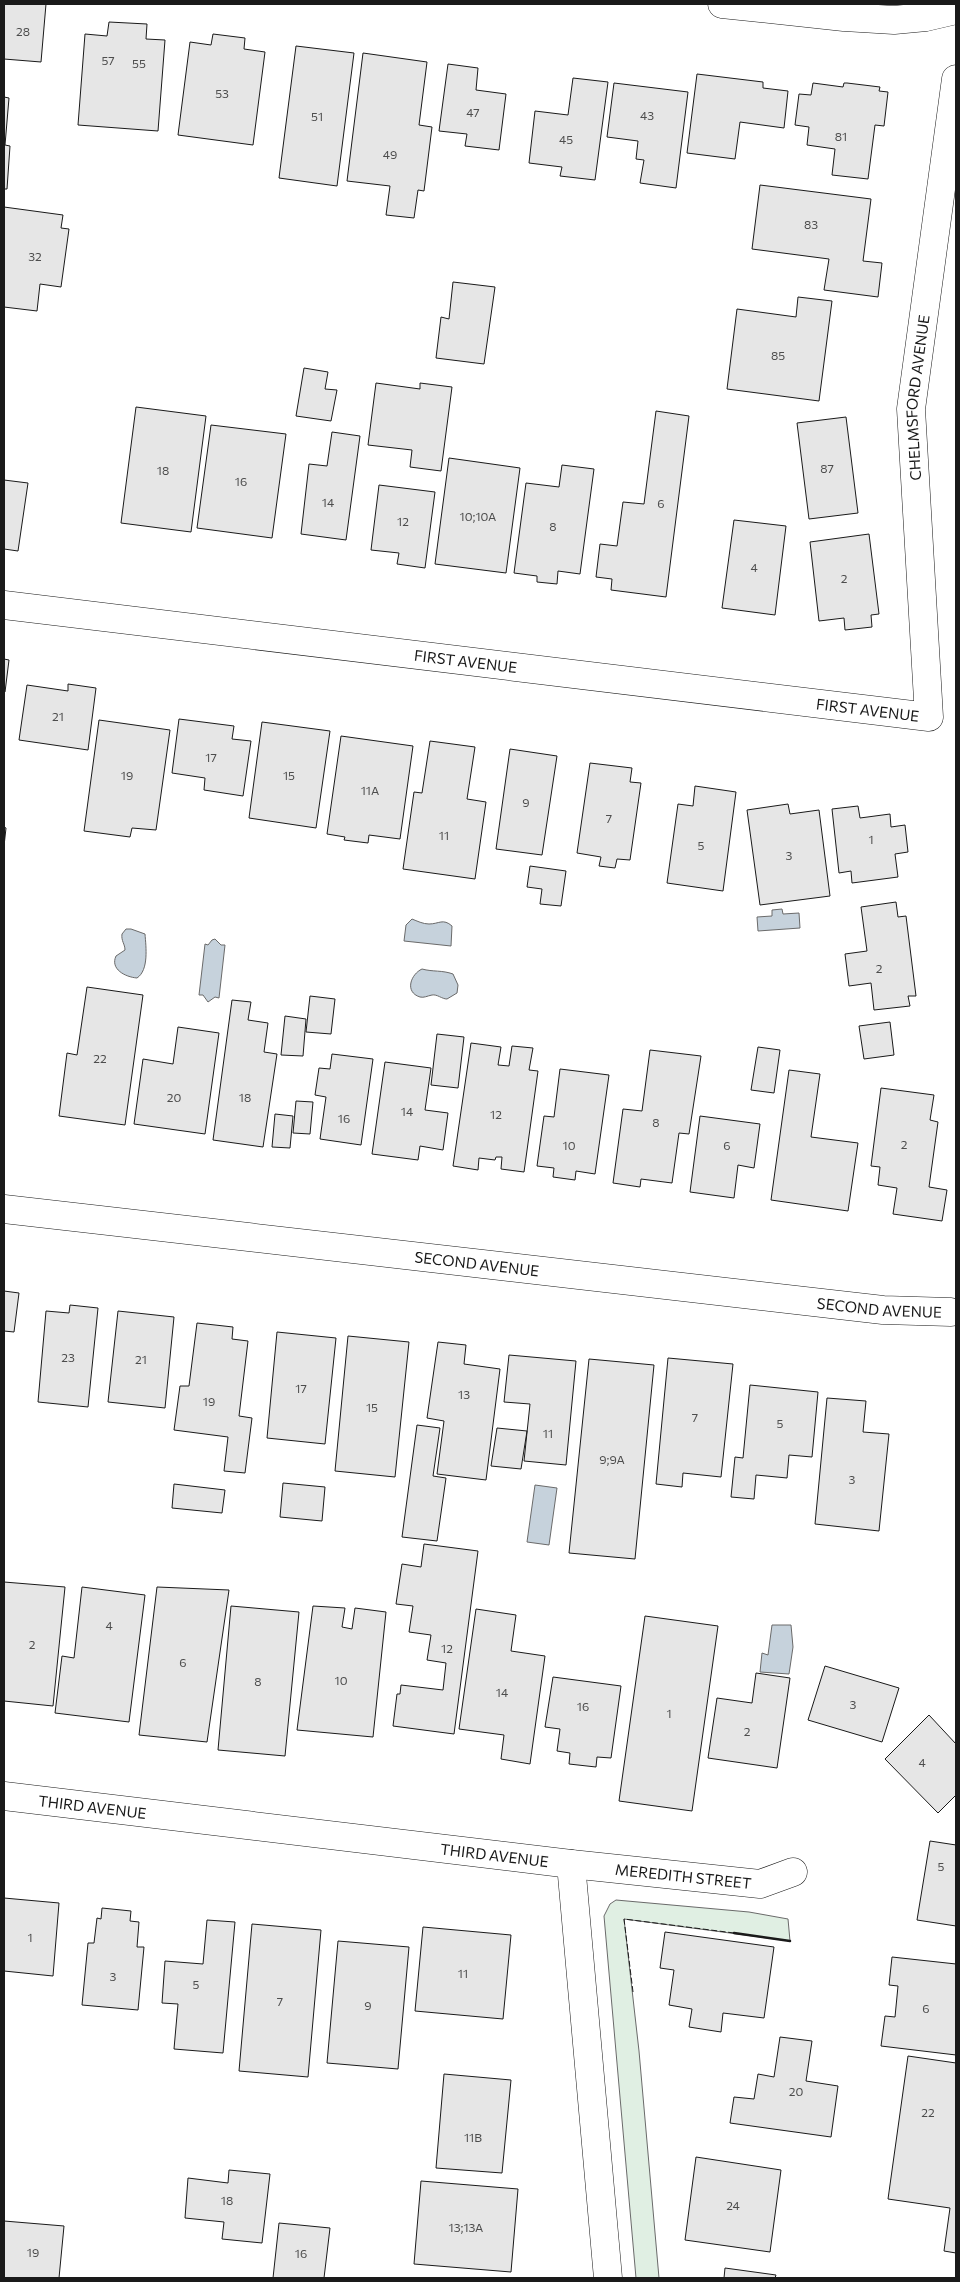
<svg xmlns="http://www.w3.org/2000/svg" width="960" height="2282" font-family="Commissioner,sans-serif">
<rect width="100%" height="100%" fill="#fff"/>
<path fill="#e0efe3" stroke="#6a6a6a" d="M616 1900 749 1912 788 1919 790 1941 624 1919 639 2051 659 2278H636L604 1916 610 1904Z"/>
<path fill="#c6d2dc" stroke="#6a6a6a" d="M782 909 783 914 799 913 800 928 758 931 757 917 772 916V910Z
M412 919C417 921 423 924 429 924 439 924 443 918 452 926L451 946 404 941 406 925Z
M126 929H131L145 934C146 947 149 970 137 978 125 977 110 969 116 956L125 950C125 944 121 941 122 934Z
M215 939 221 945H225L219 998 215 997 208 1002 203 995H199L205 944 208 945 212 940Z
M422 969C433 972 442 970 453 974L458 985 457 993 447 999C442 999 437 994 432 995 427 996 424 998 420 997 404 992 411 974 422 969Z
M535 1485 557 1488 549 1545 527 1542Z
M772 1625H791L793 1647 789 1674 760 1672 762 1653 768 1655Z"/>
<path fill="#e6e6e6" stroke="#1a1a1a" d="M4 4H46L41 62 4 59Z
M109 22 147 24 146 39 165 40 158 131 78 125 85 34 107 36Z
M213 34 245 38 244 49 265 52 253 145 178 135 190 42 211 45Z
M296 46 354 53 337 186 279 178Z
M363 53 427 62 419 125 432 127 424 191 418 190 414 218 386 215 390 186 347 181Z
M448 64 478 68 476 90 506 94 499 150 465 146 467 134 439 131Z
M697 74 763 82V88L788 91 784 128 740 122 735 159 687 153Z
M573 78 608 82 595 180 560 176 562 167 529 163 535 111 568 115Z
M614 83 688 92 676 188 640 183 644 160 636 159 638 141 607 137Z
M813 83 843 87 844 83H847L880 87 879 91 888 92 884 126 875 125 868 179 832 175 835 149 807 145 809 127 795 125 799 94 811 95Z
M4 97 9 98 5 145 10 146 7 189H4Z
M760 185 871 199 863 261 882 263 878 297 824 290 829 259 752 249Z
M4 207 63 215 61 228 69 229 61 287 40 284 37 311 4 307Z
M453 282 495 287 484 364 436 358 441 317 449 319Z
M798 297 832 301 819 401 727 389 737 309 796 317Z
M304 368 328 372 325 389 337 390 331 421 296 416Z
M376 383 420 389V383L452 387 441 471 410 467 412 450 368 445Z
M136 407 206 416 191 532 121 523Z
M656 411 689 416 666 597 611 590 612 579 596 577 600 544 617 546 623 502 644 504Z
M846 417 858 513 809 519 797 423Z
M211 425 286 434 272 538 197 528Z
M332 432 360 436 346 540 301 534 309 464 327 466Z
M449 458 520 468 506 573 435 564Z
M562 465 594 469 580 574 558 571 557 584 537 582V576L514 573 526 483 559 487Z
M4 480 28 483 18 551 4 549Z
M379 485 435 492 425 568 397 564 399 553 371 550Z
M734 520 786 526 775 615 722 608Z
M869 534 879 614 871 615 872 627 845 630 844 618 819 621 810 542Z
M4 659 9 660 5 692H4Z
M68 684 96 688 88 750 19 740 27 685 68 691Z
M179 719 234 726 232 739 251 741 243 796 204 790 205 778 172 773Z
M99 720 170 730 156 830 132 828 130 837 84 831Z
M262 722 330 731 316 828 249 818Z
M341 736 413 746 400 839 369 835 368 843 344 840 345 837 327 834Z
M430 741 475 747 467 799 486 802 475 879 403 869 414 792 422 793Z
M510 749 557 756 542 855 496 849Z
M590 763 632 768 630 782 641 783 630 860 617 859 615 868 599 866 601 857 577 853Z
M695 786 736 792 723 891 667 883 678 804 693 806Z
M788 804 790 814 819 810 830 896 760 905 747 810Z
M858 806 860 818 890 814 891 827 905 825 908 852 895 854 898 877 852 883 851 871 839 873 832 809Z
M4 827 6 828 4 846Z
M530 866 566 871 561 906 540 904 542 889 527 887Z
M896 902 898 917 906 916 916 996H908L910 1006 874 1010 871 983 849 986 845 954 867 951 861 907Z
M87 987 143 995 125 1125 59 1116 67 1053 77 1055Z
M310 996 335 999 331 1034 306 1032Z
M232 1000 251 1002 248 1020 268 1023 264 1052 277 1054 263 1147 213 1140Z
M285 1016 306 1019 303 1056 281 1055Z
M890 1022 894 1055 864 1059 859 1026Z
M178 1027 219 1033 205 1134 134 1124 143 1059 173 1064Z
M437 1034 464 1037 458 1088 431 1085Z
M471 1043 501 1047 498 1065 509 1066 512 1046 533 1048 529 1070 538 1071 524 1172 501 1169 502 1157H496L495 1160 479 1158 478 1170 453 1166Z
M758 1047 780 1050 774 1093 751 1090Z
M650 1050 701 1056 689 1134 679 1133 672 1183 641 1179 640 1187 613 1183 623 1109 642 1111Z
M332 1054 373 1059 361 1145 320 1139 326 1097 315 1095 319 1068 330 1069Z
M385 1062 431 1068 425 1110 448 1113 443 1150 420 1146 418 1160 372 1154Z
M560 1069 609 1075 595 1174 576 1171 575 1180 553 1177 554 1168 537 1166 544 1116 554 1117Z
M789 1070 820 1074 811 1137 858 1143 848 1211 771 1200Z
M881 1088 934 1095 930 1120 938 1122 929 1187 947 1190 942 1221 893 1214 897 1188 878 1185 880 1167 871 1166Z
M296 1101 313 1102 310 1134 293 1133Z
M275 1114 293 1116 290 1148 272 1147Z
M700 1116 760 1124 754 1168 738 1165 734 1198 690 1192Z
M4 1291 19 1293 14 1332 4 1331Z
M70 1305 98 1308 88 1407 38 1402 46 1311 69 1313Z
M118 1311 174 1317 165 1408 108 1402Z
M197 1323 233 1327 232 1339 248 1341 239 1416 252 1418 245 1473 224 1471 228 1437 174 1430 180 1386H189Z
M277 1332 336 1338 325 1444 267 1438Z
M348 1336 409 1342 395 1477 335 1471Z
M438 1342 466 1345 464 1364 500 1369 486 1480 437 1474 444 1421 427 1418Z
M509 1355 576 1361 566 1465 524 1461 530 1404 504 1402Z
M668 1358 733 1364 721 1477 683 1473 682 1487 656 1484Z
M589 1359 654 1365 635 1559 569 1553Z
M750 1385 818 1392 812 1457 789 1455 787 1478 756 1475 754 1499 731 1497 735 1457 743 1458Z
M827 1398 866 1401 863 1432 889 1434 879 1531 815 1524Z
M417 1425 440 1428 433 1476 446 1478 437 1541 402 1537Z
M497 1428 527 1431 521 1469 491 1466Z
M283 1483 325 1487 322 1521 280 1517Z
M174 1484 225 1490 222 1513 172 1508Z
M424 1544 478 1551 454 1734 393 1726 397 1694H400L401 1685 443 1690 446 1663 427 1660 431 1635 409 1632 413 1606 396 1604 402 1564 421 1567Z
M4 1582 65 1587 53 1706 4 1701Z
M82 1587 145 1595 129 1722 55 1713 62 1656 74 1658Z
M157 1587 229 1590 207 1742 139 1735Z
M231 1606 299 1612 285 1756 218 1750Z
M313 1606 345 1608 342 1627 352 1629 355 1608 386 1612 373 1737 297 1730Z
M476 1609 516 1615 511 1651 545 1656 530 1764 501 1759 504 1735 459 1729Z
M645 1616 718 1626 692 1811 619 1801Z
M825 1666 899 1688 882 1742 808 1720Z
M756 1673 790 1678 777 1768 708 1758 717 1698 752 1703Z
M553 1677 621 1686 611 1758 597 1757 596 1767 569 1764 570 1753 557 1751 560 1729 545 1727Z
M929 1715 956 1744V1795L938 1813 885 1759Z
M930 1841 956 1845V1926L917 1920Z
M4 1898 59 1903 53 1976 4 1971Z
M102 1908 131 1911 130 1921 139 1922 137 1947H144L138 2010 82 2005 88 1943H94L97 1918 101 1919Z
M207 1920 235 1922 223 2053 174 2049 178 2004 162 2003 165 1961 203 1964Z
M252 1924 321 1930 308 2077 239 2071Z
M423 1927 511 1935 503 2019 415 2011Z
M665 1932 774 1947 764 2018 723 2013 721 2032 689 2027 692 2009 669 2005 674 1970 660 1968Z
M338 1941 409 1947 398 2069 327 2063Z
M892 1957 956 1964V2055L881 2046 885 2016 895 2017 898 1986 889 1985Z
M780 2037 812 2041 806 2081 838 2086 831 2137 730 2123 734 2097 754 2099 758 2074 774 2077Z
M908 2056 956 2063V2253L944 2251 950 2208 888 2199Z
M444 2074 511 2080 502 2173 436 2168Z
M696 2157 781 2170 770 2252 685 2240Z
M229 2170 270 2174 262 2243 222 2239 224 2222 185 2218 188 2178 228 2183Z
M421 2181 518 2189 511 2272 414 2264Z
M4 2221 64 2226 59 2278H4Z
M279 2223 330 2228 324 2278H273Z
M725 2268 776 2275 775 2278H724Z"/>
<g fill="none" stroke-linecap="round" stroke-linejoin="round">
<defs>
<g id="minor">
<path d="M722 4 844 17 894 20 926 17 956 10"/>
<path id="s1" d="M4 605 929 717 911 409 956 79"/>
<path id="s2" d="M4 1209 883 1310 951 1312"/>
<path id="s3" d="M4 1796 571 1864 760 1884 793 1872"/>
<path d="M571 1864 608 2278"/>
</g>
</defs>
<use href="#minor" stroke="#1a1a1a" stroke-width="29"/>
<use href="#minor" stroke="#fff" stroke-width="28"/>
<path stroke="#1a1a1a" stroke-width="1" stroke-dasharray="6 2.5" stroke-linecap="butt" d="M633 1992 624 1919 734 1933"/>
<path stroke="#1a1a1a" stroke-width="2.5" d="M734 1933 790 1941"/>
</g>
<g text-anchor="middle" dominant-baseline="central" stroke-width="4" stroke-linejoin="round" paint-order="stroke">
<g font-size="12" fill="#4d4d4d">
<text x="23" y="31">28</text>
<text x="108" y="60">57</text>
<text x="139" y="63">55</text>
<text x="222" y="93">53</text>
<text x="473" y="112">47</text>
<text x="647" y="115">43</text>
<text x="317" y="116">51</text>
<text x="841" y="136">81</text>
<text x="566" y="139">45</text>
<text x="390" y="154">49</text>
<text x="811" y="224">83</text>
<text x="35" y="256">32</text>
<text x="778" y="355">85</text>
<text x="827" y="468">87</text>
<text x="163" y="470">18</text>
<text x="241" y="481">16</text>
<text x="328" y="502">14</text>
<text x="661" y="503">6</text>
<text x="478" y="516">10;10A</text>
<text x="403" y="521">12</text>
<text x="553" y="526">8</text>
<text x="754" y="567">4</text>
<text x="844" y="578">2</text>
<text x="58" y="716">21</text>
<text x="211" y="757">17</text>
<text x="127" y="775">19</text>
<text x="289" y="775">15</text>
<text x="370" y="790">11A</text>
<text x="526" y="802">9</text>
<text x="609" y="818">7</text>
<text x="444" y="835">11</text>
<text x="871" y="839">1</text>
<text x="701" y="845">5</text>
<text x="789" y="855">3</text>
<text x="879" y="968">2</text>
<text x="100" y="1058">22</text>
<text x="174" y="1097">20</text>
<text x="245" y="1097">18</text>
<text x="407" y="1111">14</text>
<text x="496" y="1114">12</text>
<text x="344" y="1118">16</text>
<text x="656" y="1122">8</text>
<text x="904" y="1144">2</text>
<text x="569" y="1145">10</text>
<text x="727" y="1145">6</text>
<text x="68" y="1357">23</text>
<text x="141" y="1359">21</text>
<text x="301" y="1388">17</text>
<text x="464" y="1394">13</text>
<text x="209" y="1401">19</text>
<text x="372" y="1407">15</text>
<text x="695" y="1417">7</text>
<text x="780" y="1423">5</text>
<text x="548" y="1433">11</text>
<text x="612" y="1459">9;9A</text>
<text x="852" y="1479">3</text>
<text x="109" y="1625">4</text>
<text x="32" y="1644">2</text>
<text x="447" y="1648">12</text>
<text x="183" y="1662">6</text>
<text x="341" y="1680">10</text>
<text x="258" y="1681">8</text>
<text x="502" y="1692">14</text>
<text x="853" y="1704">3</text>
<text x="583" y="1706">16</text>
<text x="669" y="1713">1</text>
<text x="747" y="1731">2</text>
<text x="922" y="1762">4</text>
<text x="941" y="1866">5</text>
<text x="30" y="1937">1</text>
<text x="463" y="1973">11</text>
<text x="113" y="1976">3</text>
<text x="196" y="1984">5</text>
<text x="280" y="2001">7</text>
<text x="368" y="2005">9</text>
<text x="926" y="2008">6</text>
<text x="796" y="2091">20</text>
<text x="928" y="2112">22</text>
<text x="473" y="2137">11B</text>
<text x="227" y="2200">18</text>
<text x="733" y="2205">24</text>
<text x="466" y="2227">13;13A</text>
<text x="33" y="2252">19</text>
<text x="301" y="2253">16</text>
</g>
<g font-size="15" fill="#1a1a1a" stroke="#fff">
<text stroke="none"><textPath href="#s1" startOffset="1252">CHELMSFORD AVENUE</textPath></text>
<text stroke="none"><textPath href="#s1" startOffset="465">FIRST AVENUE</textPath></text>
<text stroke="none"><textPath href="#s1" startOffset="870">FIRST AVENUE</textPath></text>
<text stroke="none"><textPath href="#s2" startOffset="476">SECOND AVENUE</textPath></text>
<text stroke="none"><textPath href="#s2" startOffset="881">SECOND AVENUE</textPath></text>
<text stroke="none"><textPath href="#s3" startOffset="89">THIRD AVENUE</textPath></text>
<text stroke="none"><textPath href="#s3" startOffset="494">THIRD AVENUE</textPath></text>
<text stroke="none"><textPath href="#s3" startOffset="684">MEREDITH STREET</textPath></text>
</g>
</g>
<rect width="960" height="2282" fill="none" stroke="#1a1a1a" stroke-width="10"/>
</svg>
